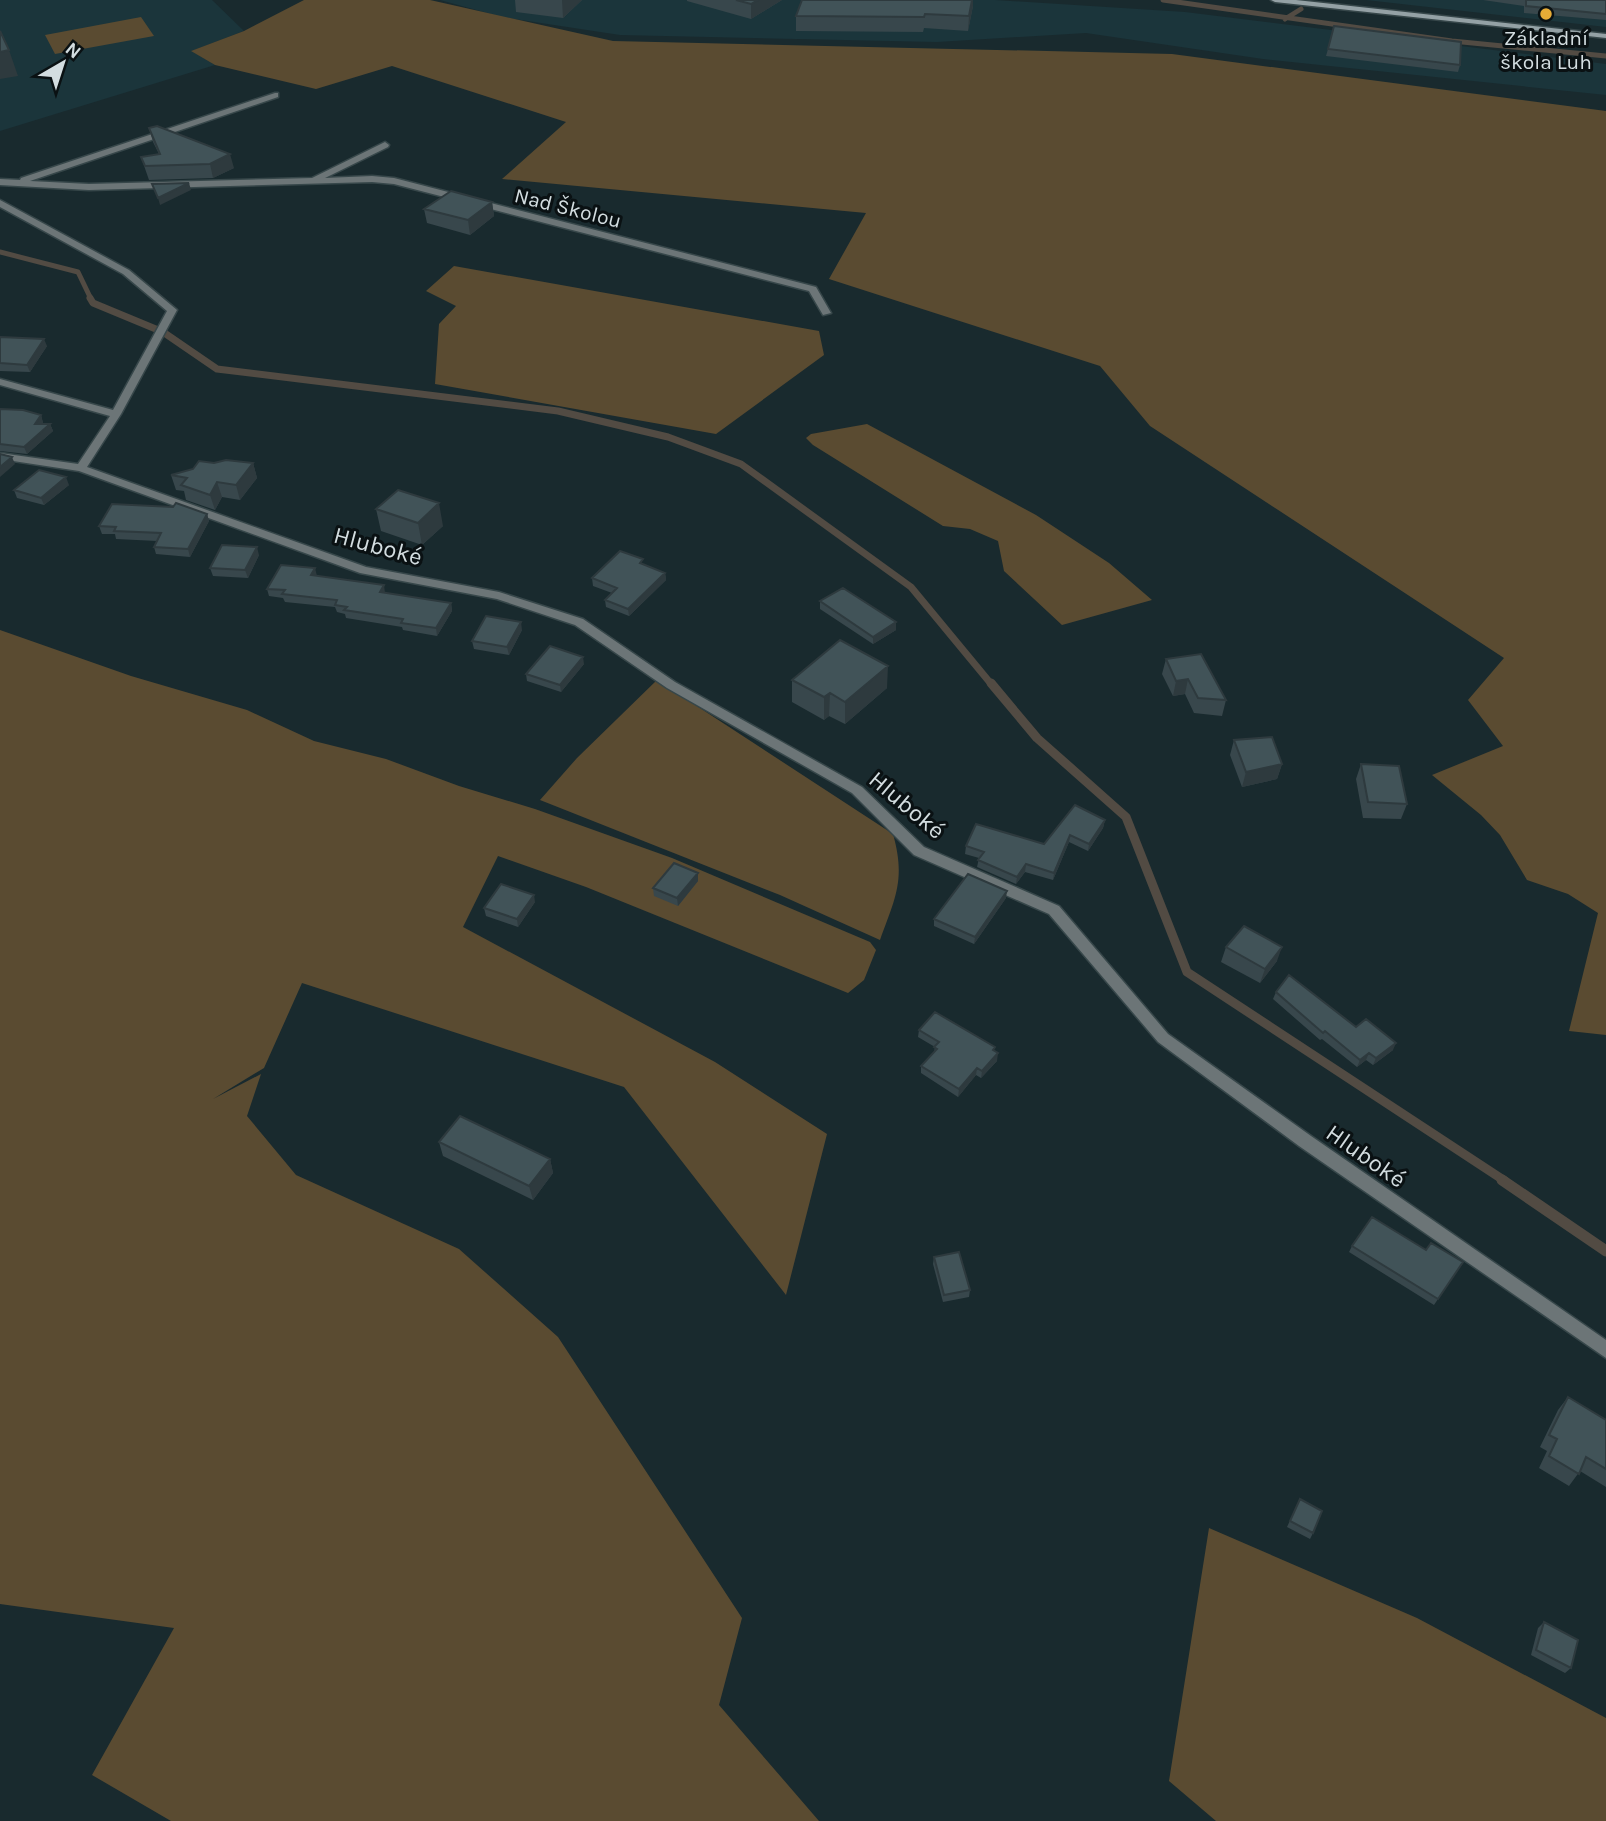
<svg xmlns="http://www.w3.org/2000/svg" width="1606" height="1821" font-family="Karla,sans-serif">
<rect width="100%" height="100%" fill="#192a2e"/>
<path fill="#1b353b" d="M0 0H212L244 31 192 51 215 65 0 131Z
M440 0H995L1185 12 1606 64V95L1263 59 1086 33 937 42 620 35 502 17Z
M1366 0H1606V27Z"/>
<path fill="#5a4b31" d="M304 0H430L613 41 1172 54 1606 111V1035L1569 1031 1598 913 1568 894 1527 880 1500 835 1481 815 1432 775 1503 746 1468 700 1504 658 1150 426 1100 366 829 279 866 213 502 179 566 122 392 66 316 89 215 65 191 51 244 31Z
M141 17 154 36 55 54 45 35Z
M454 266 819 331 824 355 716 434 435 384 439 324 456 306 426 291Z
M867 424 1036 515 1109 563 1152 600 1062 625 1004 571 998 541 970 529 943 526 813 445 806 438 811 434Z
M0 630 131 676 247 710 314 741 386 759 459 786 535 809 672 858 870 942 876 950 864 980 848 993 586 887 498 856 463 927 715 1062 827 1134 786 1295 624 1087 302 983 264 1068 213 1099 261 1074 247 1116 296 1175 459 1249 558 1337 742 1618 719 1705 819 1821H171L92 1775 174 1628 0 1604Z
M657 680 893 834C906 880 895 898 880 940L780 895 540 800 577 758Z
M1209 1528 1417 1618 1606 1718V1821H1216L1169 1781Z"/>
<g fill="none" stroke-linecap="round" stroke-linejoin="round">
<path stroke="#524b43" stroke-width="5" d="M1163 0 1452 41 1606 56
M1285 19 1301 9
M0 252 78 272 91 299"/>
<path stroke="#524b43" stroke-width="7" d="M90 298 93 303 163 332 217 369 558 411 668 437 741 464 911 587 992 685"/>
<path stroke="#524b43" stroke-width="9" d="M991 683 1037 738 1126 817 1187 972 1505 1181"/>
<path stroke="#524b43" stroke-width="11" d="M1502 1180 1606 1251"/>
<defs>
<path id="street" d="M275 93H278V97L30 181 89 184 312 178 385 142 389 145 388 147 325 178 372 176 394 178 816 287 831 313 823 315 809 291 394 184 372 182 89 190 0 185V179L20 180 21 178Z
M0 200 129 270 177 310 121 414 87 467 366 567 499 592 583 619 675 682 862 787 924 847 1059 906 1168 1034 1311 1136 1606 1340V1358L1299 1146 1158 1042 1049 914 914 855 852 793 667 688 575 625 497 599 360 573 79 471 0 459V453L78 464 110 416 0 385V379L113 410 167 311 123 274 0 207Z"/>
<path id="secondary" d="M1271 0H1296L1606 34V38L1275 2Z"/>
</defs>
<use href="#street" stroke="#37474a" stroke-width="3"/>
<use href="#secondary" stroke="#37474a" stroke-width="3"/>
<use href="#street" fill="#6c7577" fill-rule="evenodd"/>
<use href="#secondary" fill="#94a1a5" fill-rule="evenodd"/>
</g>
<path fill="#38474c" d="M515 0H582L563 18 516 12Z
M687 0H782L751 19 687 1Z
M1483 0H1606V20L1524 13V6Z
M973 6 968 31 924 28 923 32 796 31V16Z
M1328 49 1460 65 1458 72 1326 56Z
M149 128 234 168 213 178 149 180 141 157 159 154 153 142Z
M492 202 494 216 470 235 427 223 424 209Z
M0 337 47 346 30 372 0 371Z
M0 409 41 415 43 423V424H50L53 431 27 454 0 451Z
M214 463H253L257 478 240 500 222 497 215 510 186 500 184 491 176 490 171 475Z
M69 485 44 505 17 498 14 490Z
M376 509 443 526 422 545 381 531Z
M207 514 209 521 190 557 156 554 154 547 157 541 116 539 115 534H102L99 526Z
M259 555 248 578 213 576 210 568Z
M644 565 665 573 666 580 629 616 606 607 605 600 612 593 593 586 592 578Z
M316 576 385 593 451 603 452 611 437 636 403 630 402 627 346 618 345 614 337 612 335 607 285 602 283 598 269 596 267 589Z
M820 601 896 622V630L873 644 820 609Z
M522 630 509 655 474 649 472 641Z
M1166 659 1226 700 1222 716 1194 713 1185 694 1173 696 1162 674Z
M584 664 561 692 527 681 526 674Z
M792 680 887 688 845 724 829 716 824 720 792 702Z
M1234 740 1282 764 1277 779 1242 787 1230 755Z
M1361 764 1407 804 1401 819 1363 818 1356 779Z
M1105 820 1103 828 1088 851 1069 842 1053 880 1025 872 1016 884 977 867 979 858 965 854 966 846 1044 844Z
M698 873V881L678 906 654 896 653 888Z
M1006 898 974 944 934 926V919Z
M535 902 518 927 486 916 484 908Z
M1226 947 1277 961 1260 983 1221 962Z
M1276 992 1356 1027 1393 1050 1373 1065 1366 1060 1357 1067 1322 1039 1320 1040 1273 999Z
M919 1030 995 1051 997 1061 981 1078 976 1075 958 1097 921 1073V1066L934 1052 935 1047 918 1037Z
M439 1142 550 1159 553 1173 533 1200 443 1156Z
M1352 1246 1426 1250 1463 1262 1434 1305 1349 1252Z
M934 1257 970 1290 969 1297 943 1302 933 1264Z
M1568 1397 1606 1420V1487L1580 1471 1569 1486 1539 1468 1547 1451 1540 1447 1558 1410Z
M1300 1499 1313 1533 1310 1539 1287 1527Z
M1544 1622 1571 1668 1565 1673 1531 1655 1538 1628Z"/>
<path fill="#2e3a3e" d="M562 0H582L563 18Z
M758 0H782L751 19V4Z
M972 0H973V6L968 31 969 16Z
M9 50 18 76 0 79V52Z
M230 154 234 168 213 178 210 164Z
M189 183 191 190 160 205 158 198Z
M492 202 494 216 470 235 468 220Z
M44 339 47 346 30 372 27 365Z
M41 415 43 423 38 431 35 424Z
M50 424 53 431 27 454 24 447Z
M12 457 15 464 0 477V467Z
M253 463 257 478 240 500 236 485Z
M66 477 69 485 44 505 41 498Z
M217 482 222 497 215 510 210 495Z
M439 503 443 526 422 545 418 523Z
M207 514 209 521 190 557 188 549Z
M257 547 259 555 248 578 245 570Z
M315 568 317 576 313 583 311 575Z
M665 573 666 580 629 616 628 609Z
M384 585 385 593 380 592Z
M451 603 452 611 437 636 436 628Z
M521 622 522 630 509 655 507 647Z
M896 622V630L873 644V637Z
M583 657 584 664 561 692 560 685Z
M888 666 887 688 845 724V702Z
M1188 679 1185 694 1173 696 1176 681Z
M830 693 829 716 824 720V697Z
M1282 764 1277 779 1242 787 1246 772Z
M1105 820 1103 828 1088 851 1089 844Z
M1070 835 1069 842 1053 880 1054 873Z
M1026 864 1025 872 1016 884 1017 877Z
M698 873V881L678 906 677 898Z
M1007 891 1006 898 974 944 975 937Z
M534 895 535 902 518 927 517 919Z
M1282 947 1277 961 1260 983 1265 969Z
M1396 1043 1393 1050 1373 1065 1376 1058Z
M998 1053 997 1061 981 1078 982 1071Z
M1369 1053 1366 1060 1357 1067 1360 1060Z
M977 1068 976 1075 958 1097 959 1089Z
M550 1159 553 1173 533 1200 529 1186Z"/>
<path fill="#415358" stroke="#2e3a3e" stroke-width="2" d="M736 0H758L751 4Z
M802 0H972L969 16 925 14 924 17 796 16Z
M1526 0H1606V14L1526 6Z
M1334 26 1461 42 1460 65 1328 49Z
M0 31 9 50 0 52Z
M157 126 230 154 210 164 145 166 141 157 160 154 149 128Z
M189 183 158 198 152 184Z
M451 191 492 202 468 220 424 209Z
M0 337 44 339 27 365 0 363Z
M0 409 23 410 41 415 35 424H50L24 447 0 444Z
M0 454 12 457 0 467Z
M226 460 253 463 236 485 217 482 210 495 181 485 187 478 171 475 193 469 199 461 214 463Z
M39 470 66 477 41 498 14 490Z
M398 490 439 503 418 523 376 509Z
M176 503 207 514 188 549 154 547 161 533 114 531 116 527 99 526 112 504 173 507Z
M222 545 257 547 245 570 210 568Z
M620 551 643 559 640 563 665 573 628 609 605 600 617 588 592 578Z
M281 565 315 568 311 575 384 585 380 592 451 603 436 628 401 623 403 619 344 610 347 607 335 605 337 600 282 594 285 590 267 589Z
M843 588 896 622 873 637 820 601Z
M486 616 521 622 507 647 472 641Z
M840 640 888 666 845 702 830 693 824 697 792 680Z
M550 646 583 657 560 685 526 674Z
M1201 654 1226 700 1198 698 1188 679 1176 681 1166 659Z
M1272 737 1282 764 1246 772 1234 740Z
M1361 764 1399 766 1407 804 1368 802Z
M1075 805 1105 820 1089 844 1070 835 1054 873 1026 864 1017 877 978 860 984 852 966 846 976 824 1044 844Z
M674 863 698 873 677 898 653 888Z
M968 874 1007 891 975 937 934 919Z
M501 884 534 895 517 919 484 908Z
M1244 926 1282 947 1265 969 1226 947Z
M1289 975 1356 1027 1366 1019 1396 1043 1376 1058 1369 1053 1360 1060 1325 1031 1323 1033 1276 992Z
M935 1012 995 1047 993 1050 998 1053 982 1071 977 1068 959 1089 921 1066 937 1049 934 1047 939 1042 919 1030Z
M460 1116 550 1159 529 1186 439 1142Z
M1372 1217 1426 1250 1431 1243 1463 1262 1438 1299 1352 1246Z
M959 1252 970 1290 944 1295 934 1257Z
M1568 1397 1606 1420V1469L1586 1457 1579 1474 1549 1456 1557 1439 1549 1435Z
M1300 1499 1322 1511 1313 1533 1290 1521Z
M1544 1622 1578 1640 1571 1668 1536 1650Z"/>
<circle fill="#e7ac36" stroke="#0a1113" stroke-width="2.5" cx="1546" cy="14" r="7"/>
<g text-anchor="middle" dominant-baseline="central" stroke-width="6" stroke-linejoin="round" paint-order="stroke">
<g font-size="21" fill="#d3dde0" stroke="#0a1113">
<text x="1546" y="38">Základní<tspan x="1546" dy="24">škola Luh</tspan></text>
</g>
<g font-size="21" fill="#d3dde0" stroke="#0a1113">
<text transform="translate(568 208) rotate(14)">Nad Školou</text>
</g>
<g font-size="24" fill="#d3dde0" stroke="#0a1113">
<text transform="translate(378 546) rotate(15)">Hluboké</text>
<text transform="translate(907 805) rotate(40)">Hluboké</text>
<text transform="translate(1366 1156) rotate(35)">Hluboké</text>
</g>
</g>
<g transform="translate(63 63) rotate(39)" stroke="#0a1113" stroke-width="5" paint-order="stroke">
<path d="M0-5L12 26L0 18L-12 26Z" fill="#d3dde0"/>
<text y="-10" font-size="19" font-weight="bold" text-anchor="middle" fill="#d3dde0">N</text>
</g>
</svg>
